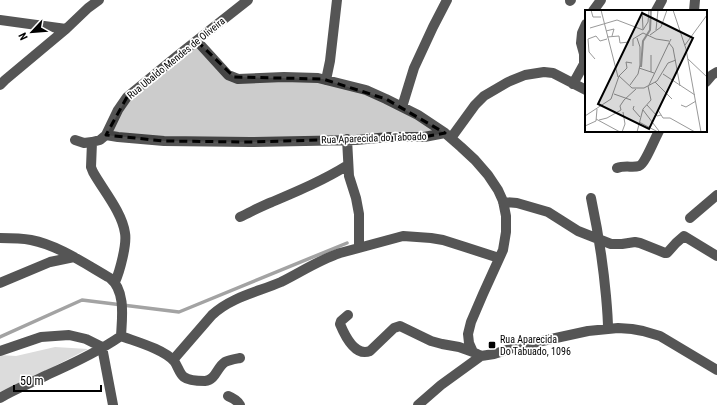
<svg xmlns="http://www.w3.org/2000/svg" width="717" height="405" font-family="'Roboto Condensed',sans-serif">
<rect width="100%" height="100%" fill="#fff"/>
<path fill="#dcdcdc" d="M55 347 88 349 0 394V355L16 356Z"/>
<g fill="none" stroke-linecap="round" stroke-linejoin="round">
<path stroke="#a3a3a3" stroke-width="3.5" d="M0 337 82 300 179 312 347 243"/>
<path stroke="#555" stroke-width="10" d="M570 1 571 0
M593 11 601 0
M656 11 662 0
M694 11 695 0
M0 20 66 29
M197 41 228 75 238 79 284 77 318 78 366 90 386 99 418 115 445 133 461 147 475 160 488 175 498 190 503 201 506 216V232L503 250 483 294 471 322 468 334 469 343 473 352 481 356 494 354 519 346 588 331 618 328 632 329 643 331 660 336 717 370
M326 80 330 61 337 0
M706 82 712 75 717 72
M573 84 584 64V54L581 43 582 33 586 24
M0 85 5 80 66 29 88 8 99 0
M402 107 414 68 433 27 447 0
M106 135 118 137 164 141 250 142 356 140 389 137H424L445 133
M451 138 475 105 484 96 508 82 525 75 544 72 553 73 586 90
M347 139 349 176 356 198 359 214V248
M75 140 84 143 92 142 100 140 106 135 118 110 127 97 177 56 248 0
M92 142 91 167 93 172C103 190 122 212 125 233 127 244 120 271 115 282
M617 168C625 165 633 168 639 166 645 164 655 138 659 131
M591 198C598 231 603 263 606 296 607 307 608 318 608 329
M503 202 517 203 548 212 578 231 611 244H622L635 242 640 243 665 253H667L676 243 684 236 717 256
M240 217C251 212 261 206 272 202 298 191 324 180 348 165
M690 218 717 195
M0 238C10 238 21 238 31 240 58 245 87 265 110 278 126 291 122 318 121 336
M0 283 50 262 74 257
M348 315 341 321 340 324C345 336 355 357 370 351L394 328 400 326 431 341 442 344 459 347 473 352
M121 336C137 342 163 349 174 361 178 366 179 373 184 377 189 381 199 381 205 381 216 380 217 367 225 362 229 360 235 359 240 358
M0 351 41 337 69 335 86 339 102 347 113 405
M173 360 212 315C231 297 258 292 281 282 301 272 319 260 340 253L403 236 431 238 443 240 465 247 499 258
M228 396C233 398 237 400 240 405
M0 398C15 389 31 383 47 375 72 364 98 352 121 336
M418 405 441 385 481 356"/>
</g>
<path fill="#000" fill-opacity="0.2" stroke="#000" stroke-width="3" stroke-dasharray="8 5" stroke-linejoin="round" d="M197 41 234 77 323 79 386 99 445 133 424 137 250 142 164 141 106 135 127 97Z"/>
<rect fill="#000" stroke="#fff" stroke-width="1.5" x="488" y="341" width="8" height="8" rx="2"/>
<g text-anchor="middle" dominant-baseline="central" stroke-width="3.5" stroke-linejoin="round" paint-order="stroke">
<g font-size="10" fill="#000" stroke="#fff">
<text transform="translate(176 58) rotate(-39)">Rua Ubaldo Mendes de Oliveira</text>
<text transform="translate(374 138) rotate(-2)">Rua Aparecida do Taboado</text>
</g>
<g font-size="10" fill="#000" stroke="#fff" text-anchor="start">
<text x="500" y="339">Rua Aparecida<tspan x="500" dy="12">Do Tabuado, 1096</tspan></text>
</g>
</g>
<g transform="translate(585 10)">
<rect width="122" height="122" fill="#fff"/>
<path fill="none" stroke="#a3a3a3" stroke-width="2" d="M56 57 58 31 65 20 66 0"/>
<path fill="none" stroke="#999" stroke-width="1" d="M6 0 8 7H16M16 0 33 67M57 0 58 19M88 0 101 39 116 122M5 18 32 10 58 20 63 12 64 0M71 20 73 0M21 21 29 19 27 26M58 23 71 29 84 31M65 25 76 17 82 0M22 27 34 26 35 33 44 32M86 29 84 33 88 38 95 76M100 35 122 5M48 36V29L58 23M10 49 4 42 3 29 11 26 15 31 22 29M103 49 122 67M54 58 69 63M66 62V45M78 64 110 85M34 66 42 58 41 52 47 53M70 72 87 89M45 75 53 64 55 55V37L52 28M64 75 84 33M29 84 46 90M62 95 72 106 76 105M96 95 101 97 111 91M49 96 48 99 55 107M58 100 74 121M73 100 78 108H85L110 122M0 106 26 89 34 66 47 78H59L72 71 83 53 91 50M11 109 35 122M14 110 22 108 36 100 35 96 39 90 51 79M11 111 12 99M54 112 73 122M0 116 11 111M37 122 40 114 38 102M52 122 58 99 66 90 63 76"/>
<path fill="#000" fill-opacity="0.15" stroke="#000" stroke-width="2" d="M57 3 108 28 64 119 13 94Z"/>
<rect width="122" height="122" fill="none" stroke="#000" stroke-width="2"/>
</g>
<g transform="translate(32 32) rotate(244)" stroke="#ffffff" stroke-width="3" paint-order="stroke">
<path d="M0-3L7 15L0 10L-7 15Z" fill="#000000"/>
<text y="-6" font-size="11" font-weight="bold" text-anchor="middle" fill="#000000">N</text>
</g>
<path d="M14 385v6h87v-6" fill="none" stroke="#000000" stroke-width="2"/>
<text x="20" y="385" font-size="12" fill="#000000" stroke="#ffffff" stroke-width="3" paint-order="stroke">50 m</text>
</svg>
